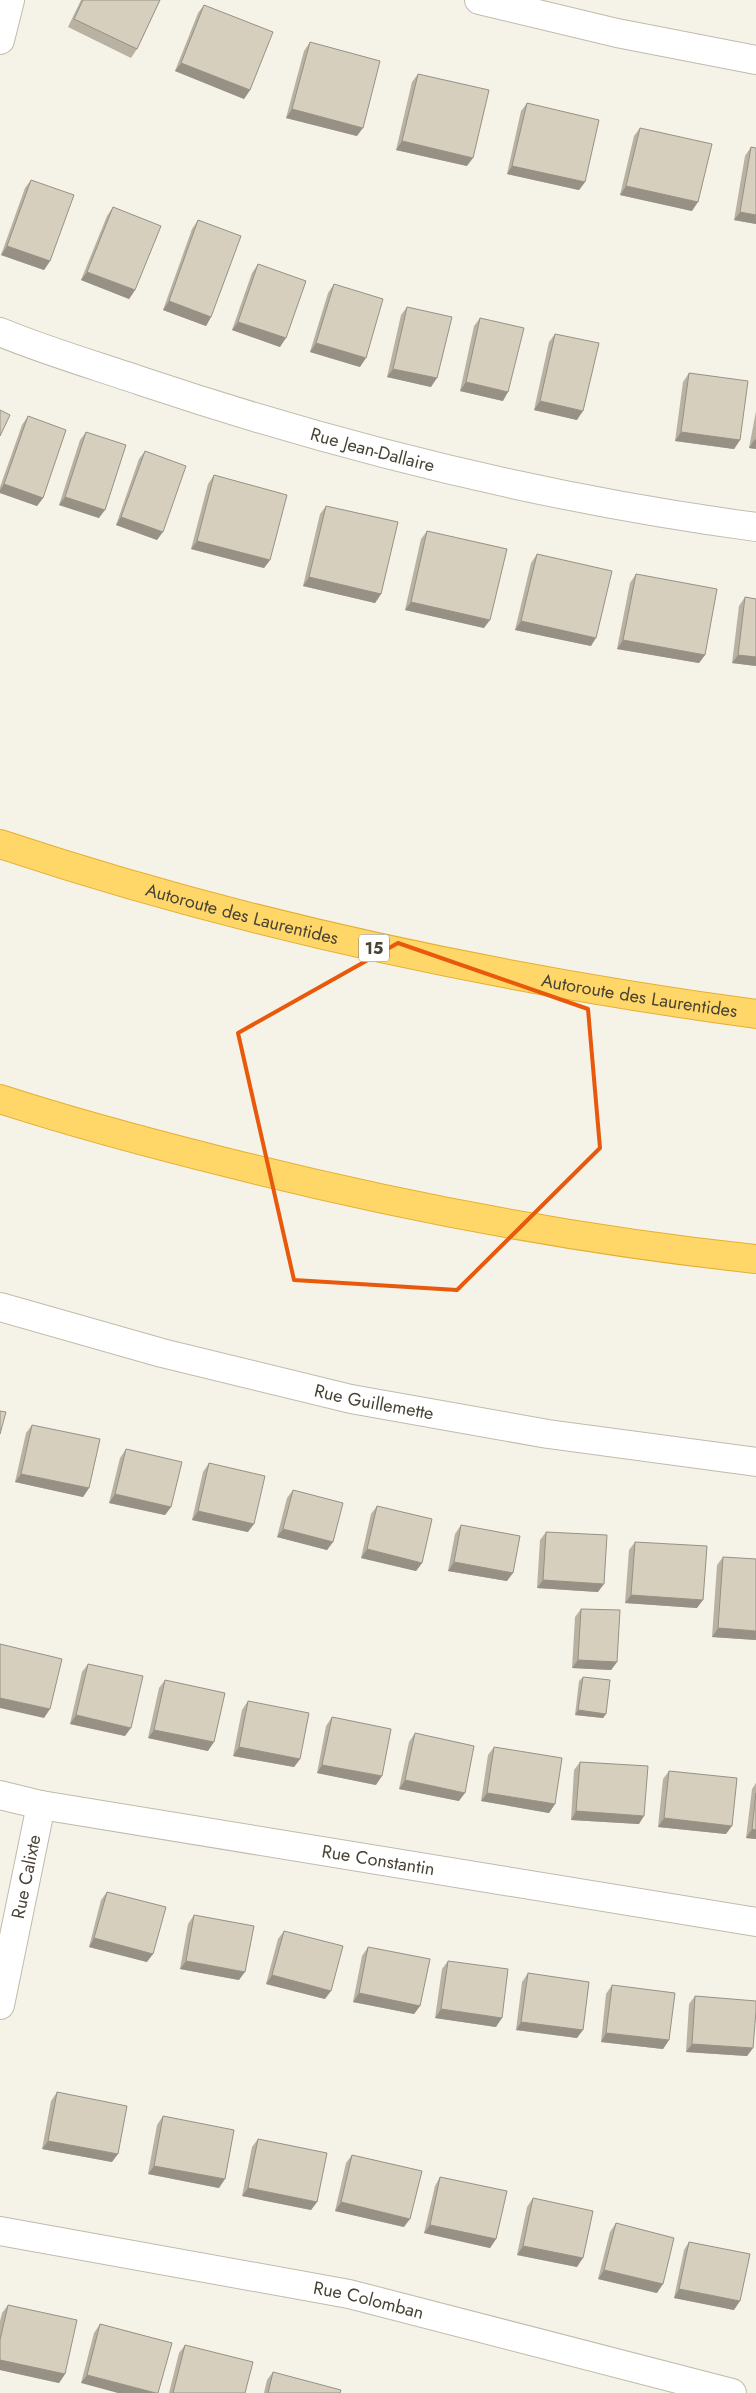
<svg xmlns="http://www.w3.org/2000/svg" width="756" height="2393" font-family="Jost,sans-serif">
<rect width="100%" height="100%" fill="#f5f2e8"/>
<g fill="none" stroke-linecap="round" stroke-linejoin="round">
<defs>
<g id="minor">
<path d="M479 0 617 33 756 60"/>
<path d="M0 40 10 0"/>
<path id="s1" d="M0 332C46 351 94 365 141 381 341 448 547 499 756 527"/>
<path id="s2" d="M0 1307 162 1353 351 1399 548 1434 756 1462"/>
<path id="s3" d="M0 1795 41 1805 756 1922"/>
<path id="s4" d="M0 2005 41 1805"/>
<path id="s5" d="M0 2231 349 2294 732 2393"/>
</g>
<g id="highway">
<path id="s6" d="M0 844C246 926 499 979 756 1014"/>
<path d="M0 1099C74 1123 149 1143 225 1162 399 1206 577 1240 756 1259"/>
</g>
</defs>
<use href="#minor" stroke="#c1bbaa" stroke-width="30"/>
<use href="#highway" stroke="#e4af33" stroke-width="30"/>
<use href="#minor" stroke="#fff" stroke-width="28"/>
<use href="#highway" stroke="#ffd769" stroke-width="28"/>
</g>
<path fill="#b9b2a3" d="M81 0H160L137 49 131 58 68 27Z
M204 5 250 90 244 99 175 71 198 13Z
M310 42 357 136 286 118 304 51Z
M418 74 467 166 396 150 412 82Z
M527 103 585 182 579 190 507 174 521 111Z
M640 128 692 211 620 195 634 136Z
M751 147 756 148V224L734 220 745 156Z
M31 180 50 261 44 270 1 255 25 188Z
M113 207 135 290 129 299 81 280 107 216Z
M198 220 211 317 206 326 163 310 192 229Z
M258 264 280 347 232 330 252 273Z
M334 284 360 367 310 352 328 293Z
M407 307 431 387 387 377 401 315Z
M480 318 503 401 460 391 474 326Z
M555 334 577 420 534 410 549 342Z
M689 373 740 440 734 449 675 441 683 382Z
M756 411V449L749 448Z
M28 416 43 498 37 506 0 493V487L22 425Z
M86 432 99 518 59 505 80 440Z
M145 451 157 540 116 525 139 459Z
M214 475 270 560 264 568 191 549 208 484Z
M326 506 381 594 375 603 303 586 320 514Z
M427 531 484 628 405 610 421 539Z
M537 554 591 646 515 630 531 563Z
M636 574 705 655 699 663 617 649 630 583Z
M745 597 756 599V666L732 663 739 606Z
M32 1425 89 1488 83 1497 15 1482 26 1433Z
M126 1449 171 1507 165 1515 109 1503 120 1458Z
M209 1463 248 1532 192 1520 203 1472Z
M293 1490 333 1542 327 1550 277 1537 287 1498Z
M377 1506 422 1563 416 1571 361 1558 371 1514Z
M461 1525 507 1581 448 1571 455 1534Z
M546 1532 598 1592 537 1588 540 1540Z
M635 1542 697 1608 625 1603 629 1550Z
M723 1557 756 1640 712 1637 717 1565Z
M581 1609 617 1662 611 1670 572 1668 575 1617Z
M88 1664 125 1736 70 1724 82 1672Z
M583 1677 606 1714 603 1718 575 1715 579 1681Z
M165 1680 208 1751 148 1738 159 1688Z
M248 1701 300 1759 294 1767 233 1756 242 1710Z
M332 1717 376 1785 317 1773 326 1726Z
M415 1733 459 1801 399 1789 409 1742Z
M494 1747 555 1804 549 1813 481 1801 488 1755Z
M580 1762 639 1824 571 1820 574 1770Z
M669 1771 726 1834 658 1827 663 1779Z
M756 1783V1839L746 1838 752 1789Z
M107 1892 147 1962 89 1947 101 1900Z
M194 1915 239 1980 180 1969 188 1924Z
M284 1931 325 1999 266 1984 278 1939Z
M368 1947 420 2006 414 2014 353 2002 362 1956Z
M448 1961 496 2027 435 2018 442 1969Z
M528 1973 577 2038 516 2030 522 1982Z
M612 1985 669 2040 663 2049 601 2042 606 1994Z
M695 1996 753 2048 747 2056 686 2052 689 2004Z
M57 2092 112 2162 42 2149 51 2101Z
M163 2116 219 2188 148 2174 157 2125Z
M258 2139 317 2202 311 2210 242 2196 252 2147Z
M352 2155 404 2227 335 2211 346 2163Z
M440 2177 496 2239 490 2248 424 2233 435 2186Z
M533 2198 577 2267 517 2255 527 2207Z
M616 2223 657 2293 598 2279 610 2232Z
M689 2242 734 2310 674 2298 684 2250Z
M8 2305 65 2374 59 2383 0 2370V2321L2 2313Z
M100 2324 172 2343 81 2383 94 2333Z
M185 2345 245 2393H169L179 2353Z
M273 2372 340 2393H264L267 2380Z"/>
<path fill="#969184" d="M181 63 250 90 244 99 175 71Z
M292 109 363 128 357 136 286 118Z
M402 141 473 158 467 166 396 150Z
M512 166 585 182 579 190 507 174Z
M626 186 698 202 692 211 620 195Z
M740 212 756 215V224L734 220Z
M7 246 50 261 44 270 1 255Z
M87 272 135 290 129 299 81 280Z
M169 301 211 317 206 326 163 310Z
M238 322 286 338 280 347 232 330Z
M316 343 366 358 360 367 310 352Z
M393 369 437 378 431 387 387 377Z
M466 382 508 392 503 401 460 391Z
M540 401 583 411 577 420 534 410Z
M681 432 740 440 734 449 675 441Z
M755 439 756 440V449L749 448Z
M4 484 43 498 37 506 0 493V490Z
M65 497 105 510 99 518 59 505Z
M121 517 163 532 157 540 116 525Z
M197 541 270 560 264 568 191 549Z
M309 577 381 594 375 603 303 586Z
M411 602 490 620 484 628 405 610Z
M521 621 596 638 591 646 515 630Z
M623 640 705 655 699 663 617 649Z
M738 655 756 657V666L732 663Z
M21 1474 89 1488 83 1497 15 1482Z
M115 1494 171 1507 165 1515 109 1503Z
M198 1511 254 1524 248 1532 192 1520Z
M283 1529 333 1542 327 1550 277 1537Z
M367 1549 422 1563 416 1571 361 1558Z
M454 1562 513 1573 507 1581 448 1571Z
M543 1580 604 1584 598 1592 537 1588Z
M631 1595 703 1600 697 1608 625 1603Z
M718 1628 756 1631V1640L712 1637Z
M578 1660 617 1662 611 1670 572 1668Z
M0 1698 50 1709 44 1718 0 1708Z
M578 1710 606 1714 603 1718 575 1715Z
M76 1715 131 1728 125 1736 70 1724Z
M154 1730 214 1742 208 1751 148 1738Z
M239 1747 300 1759 294 1767 233 1756Z
M322 1765 382 1776 376 1785 317 1773Z
M405 1780 465 1793 459 1801 399 1789Z
M487 1793 555 1804 549 1813 481 1801Z
M576 1811 644 1816 639 1824 571 1820Z
M664 1818 732 1826 726 1834 658 1827Z
M752 1829 756 1830V1839L746 1838Z
M94 1938 153 1954 147 1962 89 1947Z
M186 1961 245 1972 239 1980 180 1969Z
M272 1975 331 1991 325 1999 266 1984Z
M359 1993 420 2006 414 2014 353 2002Z
M441 2009 502 2018 496 2027 435 2018Z
M521 2022 583 2030 577 2038 516 2030Z
M606 2033 669 2040 663 2049 601 2042Z
M692 2044 753 2048 747 2056 686 2052Z
M48 2141 118 2154 112 2162 42 2149Z
M154 2166 225 2179 219 2188 148 2174Z
M248 2188 317 2202 311 2210 242 2196Z
M341 2202 410 2219 404 2227 335 2211Z
M430 2225 496 2239 490 2248 424 2233Z
M523 2246 583 2258 577 2267 517 2255Z
M604 2270 663 2284 657 2293 598 2279Z
M679 2289 740 2301 734 2310 674 2298Z
M0 2360 65 2374 59 2383 0 2370Z
M87 2375 156 2393H118L81 2383Z"/>
<path fill="#d7cfbd" stroke="#969184" d="M83 0H160L137 49 74 19Z
M204 5 273 32 250 90 181 63Z
M310 42 380 61 363 128 292 109Z
M418 74 489 90 473 158 402 141Z
M527 103 599 120 585 182 512 166Z
M640 128 712 144 698 202 626 186Z
M751 147 756 148V215L740 212Z
M31 180 74 195 50 261 7 246Z
M113 207 161 226 135 290 87 272Z
M198 220 241 236 211 317 169 301Z
M258 264 306 281 286 338 238 322Z
M334 284 383 299 366 358 316 343Z
M407 307 452 317 437 378 393 369Z
M480 318 524 328 508 392 466 382Z
M555 334 599 343 583 411 540 401Z
M689 373 748 381 740 440 681 432Z
M0 410 10 415 0 436Z
M28 416 66 430 43 498 4 484Z
M86 432 126 445 105 510 65 497Z
M145 451 186 466 163 532 121 517Z
M214 475 287 495 270 560 197 541Z
M326 506 398 522 381 594 309 577Z
M427 531 507 549 490 620 411 602Z
M537 554 612 571 596 638 521 621Z
M636 574 717 589 705 655 623 640Z
M745 597 756 599V657L738 655Z
M0 1411 6 1412 0 1434Z
M32 1425 100 1439 89 1488 21 1474Z
M126 1449 182 1462 171 1507 115 1494Z
M209 1463 265 1476 254 1524 198 1511Z
M293 1490 343 1503 333 1542 283 1529Z
M377 1506 432 1519 422 1563 367 1549Z
M461 1525 520 1536 513 1573 454 1562Z
M546 1532 607 1535 604 1584 543 1580Z
M635 1542 707 1546 703 1600 631 1595Z
M723 1557 756 1559V1631L718 1628Z
M581 1609 620 1610 617 1662 578 1660Z
M0 1644 62 1659 50 1709 0 1698Z
M88 1664 143 1676 131 1728 76 1715Z
M583 1677 610 1680 606 1714 578 1710Z
M165 1680 225 1693 214 1742 154 1730Z
M248 1701 309 1713 300 1759 239 1747Z
M332 1717 391 1729 382 1776 322 1765Z
M415 1733 474 1746 465 1793 405 1780Z
M494 1747 562 1758 555 1804 487 1793Z
M580 1762 648 1766 644 1816 576 1811Z
M669 1771 737 1778 732 1826 664 1818Z
M756 1793V1830L752 1829Z
M107 1892 166 1907 153 1954 94 1938Z
M194 1915 254 1926 245 1972 186 1961Z
M284 1931 343 1946 331 1991 272 1975Z
M368 1947 430 1959 420 2006 359 1993Z
M448 1961 508 1969 502 2018 441 2009Z
M528 1973 589 1982 583 2030 521 2022Z
M612 1985 675 1993 669 2040 606 2033Z
M695 1996 756 2001V2011L753 2048 692 2044Z
M57 2092 127 2106 118 2154 48 2141Z
M163 2116 234 2130 225 2179 154 2166Z
M258 2139 327 2153 317 2202 248 2188Z
M352 2155 422 2171 410 2219 341 2202Z
M440 2177 507 2191 496 2239 430 2225Z
M533 2198 593 2211 583 2258 523 2246Z
M616 2223 674 2238 663 2284 604 2270Z
M689 2242 750 2254 740 2301 679 2289Z
M8 2305 77 2320 65 2374 0 2360V2340Z
M100 2324 172 2343 158 2393H156L87 2375Z
M185 2345 253 2362 245 2393H173Z
M273 2372 341 2390 340 2393H268Z"/>
<path fill="none" stroke="#e8590c" stroke-width="4" stroke-linejoin="round" d="M398 943 588 1009 600 1148 457 1290 294 1280 238 1033Z"/>
<g text-anchor="middle" dominant-baseline="central" stroke-width="4" stroke-linejoin="round" paint-order="stroke">
<rect fill="#fff" stroke="#807b72" stroke-width="1" x="359" y="934.5" width="30" height="27" rx="4"/>
<g font-size="16" font-weight="bold" fill="#494336">
<text x="374" y="948">15</text>
</g>
<g font-size="18" fill="#494336" stroke="#fff">
<text stroke="none"><textPath href="#s1" startOffset="391">Rue Jean-Dallaire</textPath></text>
<text stroke="none"><textPath href="#s6" startOffset="252">Autoroute des Laurentides</textPath></text>
<text stroke="none"><textPath href="#s6" startOffset="658">Autoroute des Laurentides</textPath></text>
<text stroke="none"><textPath href="#s2" startOffset="386">Rue Guillemette</textPath></text>
<text stroke="none"><textPath href="#s3" startOffset="384">Rue Constantin</textPath></text>
<text stroke="none"><textPath href="#s4" startOffset="131">Rue Calixte</textPath></text>
<text stroke="none"><textPath href="#s5" startOffset="375">Rue Colomban</textPath></text>
</g>
</g>
</svg>
